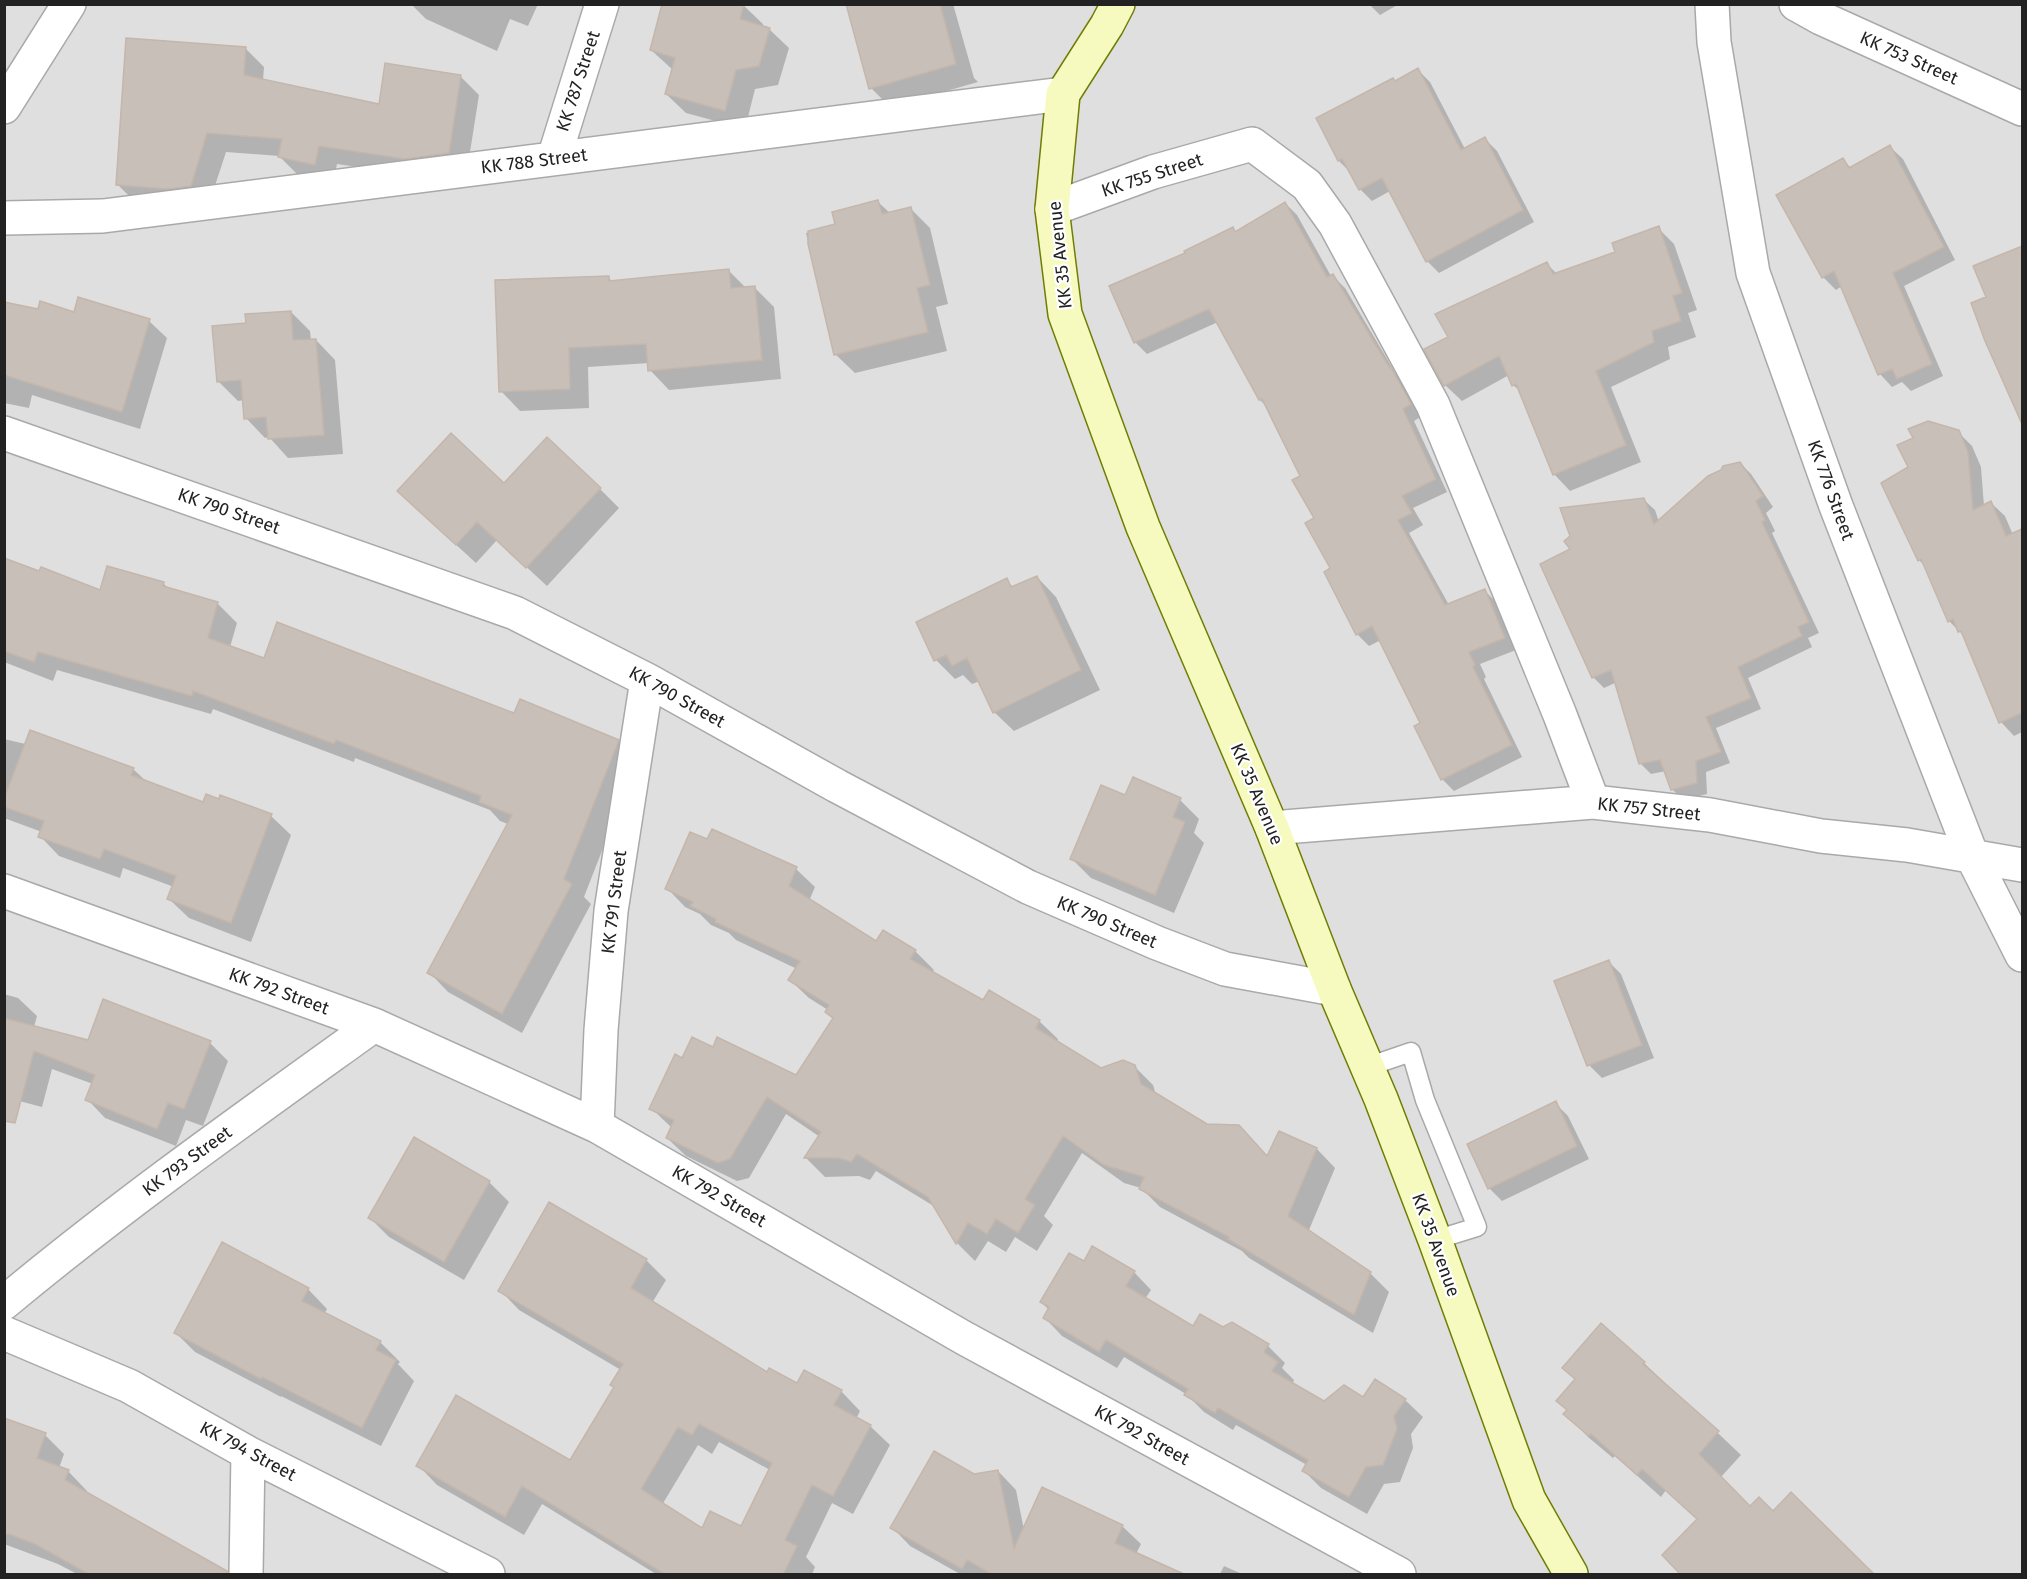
<svg xmlns="http://www.w3.org/2000/svg" width="2027" height="1579" font-family="'Fira Sans',sans-serif">
<rect width="100%" height="100%" fill="#f2efe9"/>
<path fill="#e0dfdf" d="M5 5H2022V1574H5Z"/>
<path fill="#0003" fill-rule="evenodd" d="M411 4H538L528 26 510 19 497 51 426 19Z
M742 4 763 24 762 27 769 29 789 48 778 85 755 89 745 129 686 113 666 94 673 70 651 50Z
M854 4H953L974 78 978 82 890 107 871 88Z
M1369 4H1399L1380 15Z
M245 48 264 67 263 80 380 105 460 76 479 95 467 171 424 177 337 164 333 183 298 175 279 156 226 152 209 204 136 203 117 184Z
M1418 70 1430 82 1465 149 1485 139 1497 151 1534 222 1439 273 1427 261 1390 191 1372 201 1360 189 1351 173 1339 161 1318 119Z
M1890 147 1903 159 1955 260 1904 286 1943 376 1911 391 1902 382 1892 387 1880 374 1842 286 1836 290 1823 277 1843 160 1851 168Z
M878 202 890 213 910 208 930 228 948 304 936 307 947 351 855 373 835 354 806 233 837 226Z
M1285 203 1297 215 1331 276 1332 275 1345 288 1396 374 1402 380 1422 416 1414 421 1447 492 1413 508 1423 525 1409 533 1449 605 1485 591 1497 603 1516 650 1480 664 1486 677 1484 679 1522 757 1454 791 1442 779 1422 724 1381 640 1369 646 1357 634 1326 572 1332 569 1302 476 1268 408 1260 400 1218 322 1147 354 1135 342 1187 253 1232 229 1236 233Z
M1658 228 1674 244 1697 310 1688 313 1696 337 1668 347 1670 359 1611 387 1641 462 1570 491 1554 474 1522 393 1513 385 1509 375 1462 401 1445 385 1450 337 1547 264 1557 274 1617 253Z
M2022 247V421L1987 341 1988 298 1975 266Z
M729 271 746 288H755L774 307 781 379 669 390 650 370 649 363 588 367 589 408 520 411 501 391 609 278 613 282Z
M4 303 39 310 149 321 167 338 140 429 32 395 29 408 4 403Z
M291 312 310 331 311 340H316L335 360 343 454 288 458 269 437 265 438 246 418 244 400 238 401 218 381Z
M1958 432 1972 446 1981 467 1984 506 1991 503 2005 516 2013 535 2022 531V732L2014 736 2001 722 1965 637 1949 621 1926 567 1919 560 1910 467Z
M1740 463 1751 474 1773 507 1766 513 1775 531 1772 533 1819 633 1808 638 1812 647 1748 678 1761 709 1716 728 1730 763 1706 772 1707 794 1683 800 1672 789 1666 771 1651 774 1641 764 1617 682 1604 688 1593 677 1572 550 1644 500 1655 510 1659 522Z
M504 485 600 489 619 508 547 586 497 540 476 563 418 510Z
M4 560 101 592 163 583 169 589 217 603 237 623 230 647 265 660 515 715 618 741 637 761 584 897 591 904 522 1033 448 992 429 972 508 824 500 821 490 810 355 758 354 762 213 709 211 714 57 670 53 681 4 662Z
M1037 577 1056 597 1100 690 1014 731 994 712 980 681 972 684 963 675 955 679 936 660 1006 580 1014 588Z
M4 739 133 769 147 782 204 804 220 800 221 797 271 816 291 835 251 942 189 918 169 899 174 887 123 868 120 878 59 856 40 836 42 832 4 818Z
M1126 797 1180 800 1199 819 1194 833 1204 843 1174 913 1091 878 1072 859Z
M796 869 815 887 809 901 876 943 915 951 934 970 932 973 984 1002 1039 1021 1058 1039 1057 1042 1100 1069 1134 1066 1153 1085 1156 1095 1206 1126 1268 1158 1317 1149 1335 1168 1309 1230 1370 1273 1389 1292 1373 1333 1249 1258 1242 1251 1160 1207 1141 1188 1124 1183 1082 1153 1044 1216 1053 1225 1037 1251 1015 1237 1006 1252 988 1241 975 1261 957 1243 937 1208 876 1171 870 1180 859 1176 825 1177 806 1158 820 1137 786 1114 749 1178 737 1181 686 1156 667 1138 672 1128 651 1108 683 1060 714 1049 797 1077 834 1020 827 1012 828 1010 809 998 790 980 797 969 736 940 729 933 711 925 700 914 685 907 667 888Z
M1608 961 1621 974 1654 1058 1602 1078 1589 1065Z
M4 994 18 998 37 1016 34 1027 89 1041 210 1043 228 1061 203 1126 186 1120 176 1146 105 1118 87 1099 93 1084 52 1069 42 1107 4 1097Z
M1555 1103 1568 1116 1589 1159 1502 1201 1489 1188Z
M415 1139 489 1182 509 1202 464 1280 389 1237 370 1218Z
M550 1204 646 1260 666 1280 652 1303 767 1374 798 1385 841 1391 860 1411 856 1419 870 1426 890 1445 853 1514 832 1503 806 1557 815 1567 812 1574H656L542 1504 524 1535 437 1485 418 1465 570 1462 615 1388 621 1370 519 1310 500 1290ZM719 1442 770 1470 741 1528 703 1530 662 1505 698 1445 712 1454Z
M1084 1263 1134 1272 1151 1290 1145 1299 1193 1328 1223 1329 1268 1346 1285 1363 1282 1368 1294 1380 1292 1385 1324 1403 1363 1399 1405 1400 1423 1417 1411 1434 1413 1448 1400 1482 1384 1484 1367 1514 1321 1488 1304 1471 1307 1465 1236 1425 1233 1430 1204 1412 1186 1394 1124 1357 1117 1368 1062 1336 1045 1318 1049 1310 1041 1302Z
M308 1289 327 1309 324 1314 380 1342 400 1362 398 1364 414 1381 381 1446 281 1396V1397L195 1352 176 1333Z
M1601 1325 1644 1363 1741 1455 1721 1477 1750 1508 1773 1513 1698 1520 1666 1490 1661 1497 1615 1456 1613 1458 1588 1437 1566 1414 1568 1411 1576 1380Z
M4 1427 45 1435 64 1454 59 1468 68 1471 87 1491 86 1493 218 1574H77L58 1564 4 1544Z
M998 1471 1016 1490 1024 1530 1122 1526 1141 1544 1136 1554 1160 1574H960L910 1546 892 1527 974 1476Z
M1224 1566 1242 1574H1220Z"/>
<path fill="#c7bfb8" stroke="#c4b6ab" stroke-width="1.5" fill-rule="evenodd" d="M662 4H744L740 19 770 28 759 66 736 70 725 111 665 94 675 58 650 50Z
M846 4H940L956 64 869 89Z
M126 38 246 47 244 75 379 104 385 63 461 75 449 153 405 159 319 146 315 165 278 157 282 139 207 133 191 186 168 189 116 185Z
M1418 68 1461 150 1485 137 1523 210 1426 262 1382 178 1359 190 1342 159 1338 161 1316 118 1393 78 1395 81Z
M1890 145 1944 247 1893 273 1932 364 1897 379 1892 369 1878 375 1834 271 1822 278 1776 195 1843 158 1849 168Z
M878 200 882 214 911 207 930 285 917 288 928 332 834 355 808 244V231L835 224 832 212Z
M1285 202 1327 277 1333 274 1389 367 1390 366 1411 404 1403 409 1436 479 1402 496 1412 513 1398 520 1445 605 1485 589 1505 638 1469 652 1475 665 1473 667 1512 745 1441 780 1414 726 1420 723 1372 626 1356 635 1324 572 1330 568 1305 523 1314 518 1292 480 1300 476 1262 399 1259 400 1209 309 1134 343 1109 286 1185 253 1184 251 1233 227 1235 232Z
M1659 226 1682 293 1673 296 1681 321 1652 331 1654 342 1596 371 1626 445 1553 475 1516 384 1512 386 1499 356 1444 386 1424 349 1448 337 1435 314 1547 262 1553 274 1615 252 1612 243Z
M2022 246V424L1985 341 1971 303 1986 297 1973 266Z
M729 269 731 288 755 286 762 360 648 371 646 344 569 348 570 389 499 392 495 280 609 276V281Z
M78 297 150 319 122 412 4 375V302L38 309 40 301 74 312Z
M291 311 293 340 316 339 324 435 268 439 266 417 244 419 241 380 217 382 212 326 246 323 245 314Z
M1928 421 1959 430 1968 452 1973 510 1991 501 2006 536 2022 529V713L1999 723 1961 631 1958 632 1953 619 1948 622 1921 559 1918 561 1881 483 1908 467 1897 445 1913 438 1908 429Z
M451 433 504 483 547 437 601 488 526 568 477 522 456 545 397 491Z
M1740 462 1763 496 1756 501 1765 520 1762 522 1809 622 1798 627 1802 636 1738 667 1751 698 1706 717 1721 752 1696 761 1697 783 1671 790 1660 760 1639 764 1611 670 1592 678 1540 564 1570 549 1564 541 1570 536 1560 508 1644 498 1654 524 1708 476 1721 470 1723 466Z
M4 558 39 571 41 567 100 590 107 566 164 582 163 586 218 602 208 638 264 658 277 622 514 713 520 699 619 740 564 879 572 884 502 1014 427 973 512 815 479 802 481 796 336 740 334 744 193 691 192 696 38 652 34 662 4 651Z
M1037 576 1081 670 993 713 967 658 952 666 946 655 934 661 916 622 1007 578 1011 587Z
M30 730 134 768 131 775 203 802 206 794 219 799 220 795 272 814 231 923 167 899 176 876 104 849 100 859 38 837 44 821 4 807V799Z
M1133 777 1181 798 1173 817 1185 822 1155 895 1070 859 1101 785 1125 795Z
M712 829 797 867 789 886 876 941 883 930 916 950 910 959 983 1000 989 990 1040 1020 1036 1028 1101 1068 1123 1060 1135 1065 1141 1084 1207 1124 1239 1125 1267 1156 1279 1131 1317 1148 1288 1216 1371 1272 1354 1315 1228 1239 1229 1237 1139 1189 1144 1177 1104 1165 1063 1136 1025 1199 1035 1205 1018 1233 996 1219 987 1234 968 1223 956 1244 928 1197 857 1154 851 1162 839 1158H804L821 1132 767 1097 730 1159 718 1163 666 1138 674 1120 649 1109 675 1054 682 1058 692 1037 713 1047 717 1037 796 1075 833 1018 825 1012 829 1005 788 980 800 961 715 922 716 919 690 906 693 902 665 889 690 832 707 839Z
M1609 960 1642 1045 1587 1066 1554 981Z
M103 999 211 1041 184 1109 168 1103 157 1129 85 1100 95 1075 34 1051 15 1123 4 1121V1018L88 1040Z
M1556 1101 1577 1146 1488 1189 1467 1144Z
M414 1137 490 1181 444 1262 368 1218Z
M549 1202 647 1259 631 1288 767 1372 769 1368 797 1383 804 1370 842 1390 834 1405 871 1425 833 1496 812 1485 785 1540 797 1546 783 1575H666L522 1486 505 1517 416 1466 456 1395 570 1460 614 1387 610 1385 623 1364 498 1291ZM699 1424 772 1463 741 1526 710 1511 702 1528 641 1489 678 1427 692 1435Z
M222 1242 309 1288 302 1301 381 1341 376 1350 396 1360 362 1428 262 1377 261 1379 174 1333Z
M1092 1246 1135 1271 1126 1286 1193 1326 1200 1314 1223 1327 1232 1322 1269 1344 1264 1352 1278 1362 1272 1371 1324 1401 1344 1385 1363 1397 1375 1379 1406 1399 1394 1416 1397 1429 1383 1465 1366 1467 1349 1497 1302 1471 1308 1460 1218 1408 1215 1413 1184 1395 1188 1389 1106 1340 1099 1352 1043 1318 1049 1307 1040 1302 1069 1253 1084 1261Z
M1601 1323 1645 1362 1643 1364 1719 1431 1699 1454 1750 1506 1759 1497 1773 1511 1791 1492 1875 1575H1681L1662 1555 1697 1519 1642 1469 1637 1475 1591 1434 1589 1436 1563 1414 1567 1410 1556 1401 1575 1379 1562 1368Z
M4 1418 46 1433 37 1458 69 1470 65 1480 227 1571V1575H90L37 1545 9 1534 4 1535Z
M934 1451 974 1474 998 1470 1014 1548 1042 1487 1123 1525 1115 1543 1186 1575H993L967 1560 962 1569 890 1528Z"/>
<g fill="none" stroke-linecap="round" stroke-linejoin="round">
<defs>
<path id="service" d="M1367 1067 1411 1052 1425 1100 1477 1227 1435 1240"/>
<path id="minor" d="M1712 4 1714 42 1753 273 1836 506 1972 856 2022 955
M1796 4 1821 18 2022 109
M4 107 69 4
M554 158 602 4
M1052 209 1153 172 1252 144 1307 185 1335 224 1433 405 1560 715 1593 802
M4 218 103 216 1063 94
M4 433 515 613 647 680 837 786 1028 887 1157 943 1225 969 1334 989
M1272 828 1593 802 1710 815 1821 836 1907 845 2022 865
M4 891 374 1025 597 1126 964 1338 1399 1574
M597 1126 601 1030 611 911 647 680
M4 1303C123 1204 249 1115 374 1025
M4 1333 129 1386 248 1453 488 1574
M246 1574 248 1453"/>
<path id="secondary" d="M1118 4 1107 25 1063 94 1052 209 1065 314 1143 527 1272 828 1334 989 1381 1099 1435 1240 1529 1500 1571 1574"/>
</defs>
<use href="#service" stroke="#a9a9a9" stroke-width="21"/>
<use href="#minor" stroke="#a9a9a9" stroke-width="36"/>
<use href="#secondary" stroke="#707d05" stroke-width="36"/>
<use href="#service" stroke="#fff" stroke-width="18"/>
<use href="#minor" stroke="#fff" stroke-width="33"/>
<use href="#secondary" stroke="#f7fabf" stroke-width="33"/>
</g>
<g text-anchor="middle" dominant-baseline="central" stroke-width="4.5" stroke-linejoin="round" paint-order="stroke">
<g font-size="18" fill="#222" stroke="#fff">
<text transform="translate(1909 58) rotate(24)">KK 753 Street</text>
<text transform="translate(578 81) rotate(-72)">KK 787 Street</text>
<text transform="translate(534 161) rotate(-7)">KK 788 Street</text>
<text transform="translate(1152 175) rotate(-18)">KK 755 Street</text>
<text transform="translate(1060 255) rotate(-96)">KK 35 Avenue</text>
<text transform="translate(1831 490) rotate(70)">KK 776 Street</text>
<text transform="translate(229 511) rotate(19)">KK 790 Street</text>
<text transform="translate(677 697) rotate(29)">KK 790 Street</text>
<text transform="translate(1257 794) rotate(67)">KK 35 Avenue</text>
<text transform="translate(1649 809) rotate(6)">KK 757 Street</text>
<text transform="translate(614 902) rotate(-83)">KK 791 Street</text>
<text transform="translate(1107 922) rotate(23)">KK 790 Street</text>
<text transform="translate(279 991) rotate(20)">KK 792 Street</text>
<text transform="translate(187 1161) rotate(-36)">KK 793 Street</text>
<text transform="translate(719 1196) rotate(30)">KK 792 Street</text>
<text transform="translate(1436 1245) rotate(70)">KK 35 Avenue</text>
<text transform="translate(1142 1435) rotate(29)">KK 792 Street</text>
<text transform="translate(248 1451) rotate(28)">KK 794 Street</text>
</g>
</g>
<rect width="2027" height="1579" fill="none" stroke="#222222" stroke-width="12"/>
</svg>
